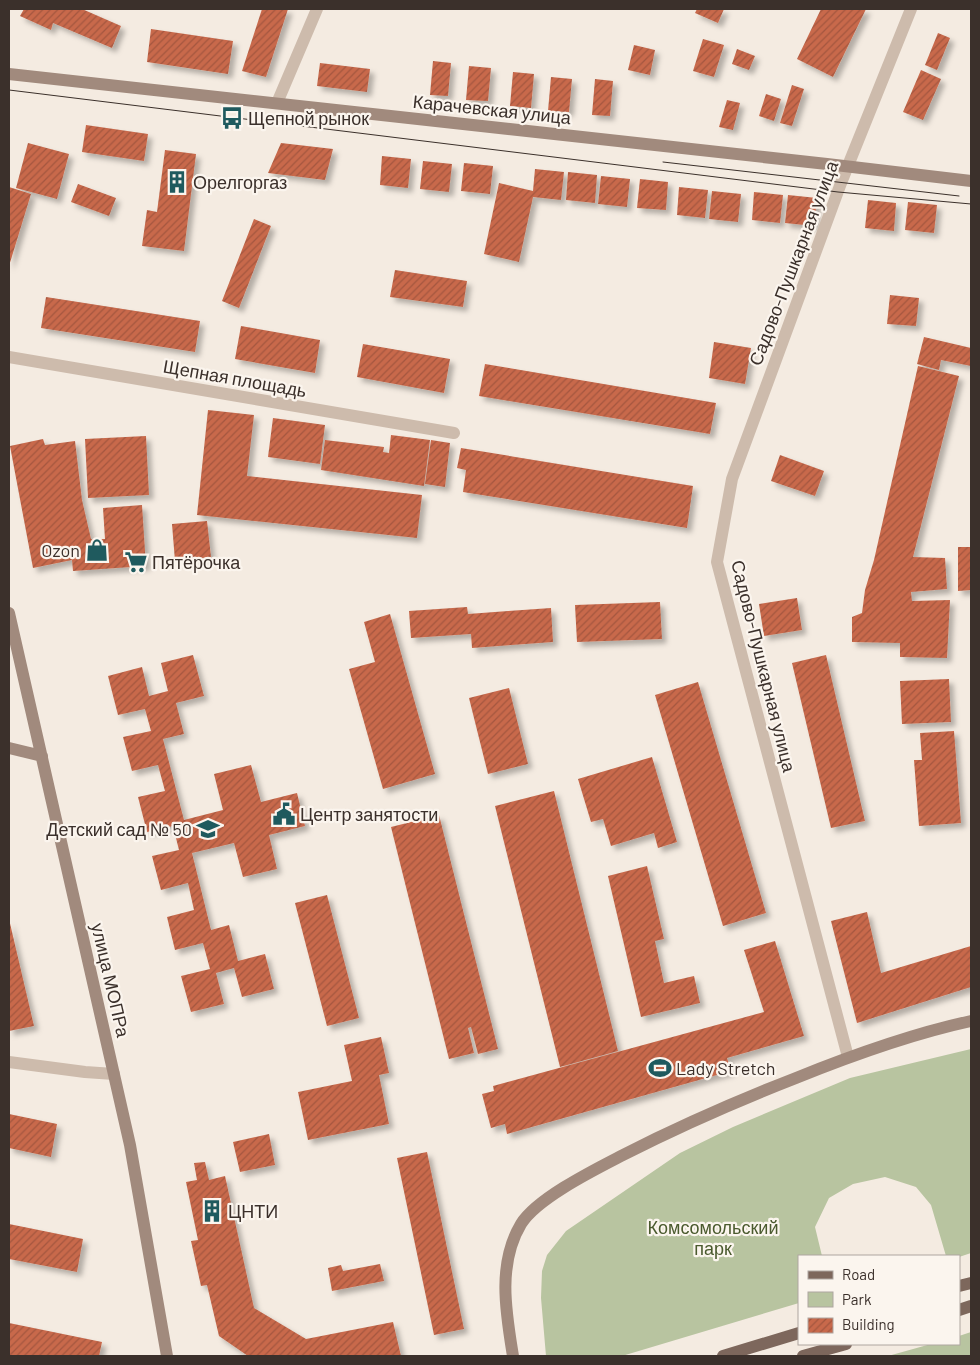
<svg xmlns="http://www.w3.org/2000/svg" width="980" height="1365" font-family="Barlow,sans-serif">
<defs>
<pattern id="building-hatch" width="6" height="6" patternUnits="userSpaceOnUse" patternTransform="scale(1.25)"><rect width="6" height="6" fill="#c8694b"/><path d="M-1 1l2-2M0 6l6-6M5 7l2-2" fill="none" stroke="#a4573f"/></pattern>
<filter id="shadow"><feDropShadow dx="4.5" dy="4.5" stdDeviation="2.5" flood-color="#0004"/></filter>
</defs>
<rect width="100%" height="100%" fill="#f4ebe1"/>
<path fill="#b8c4a0" d="M971 1049V1253L959 1257 946 1256 931 1205 916 1187 885 1177 853 1184 829 1198 815 1227 822 1256H799V1303L622 1356H546L541 1298 542 1271 547 1255 566 1231 680 1153 733 1127 850 1078Z
M971 1332V1356H888L931 1344H959V1336Z"/>
<path fill="url(#building-hatch)" filter="url(#shadow)" d="M24 9H82L121 26 112 48 53 23 51 30 20 16Z
M262 9H288L266 77 242 71Z
M697 9H724L718 23 695 13Z
M821 9H866L833 77 797 59Z
M151 29 233 41 228 74 147 62Z
M938 33 950 38 937 70 925 65Z
M703 39 724 45 714 77 693 71Z
M634 45 655 50 650 75 628 70Z
M737 49 755 56 749 70 732 64Z
M433 61 451 63 448 96 430 95Z
M320 63 370 69 367 92 317 86Z
M469 66 491 68 488 101 466 100Z
M921 70 941 79 923 120 903 112Z
M513 72 534 74 531 108 510 106Z
M551 77 572 79 569 112 548 111Z
M595 79 613 81 610 116 592 115Z
M792 85 804 89 792 126 780 123Z
M766 94 781 99 774 121 759 116Z
M727 100 740 103 733 130 719 127Z
M86 125 148 134 144 161 82 152Z
M28 143 69 154 57 199 16 188Z
M281 143 333 149 325 180 268 173Z
M165 150 196 154 184 251 142 246 147 210 157 212Z
M382 156 411 159 408 188 380 185Z
M423 161 452 164 449 192 420 189Z
M464 163 493 166 490 194 461 191Z
M535 169 564 172 561 200 533 197 519 262 484 254 499 183 533 191Z
M568 172 597 175 595 203 566 200Z
M601 176 630 179 627 207 598 204Z
M640 179 668 182 666 210 637 208Z
M78 184 116 198 109 216 71 202Z
M9 187 31 194 9 266Z
M679 187 708 190 705 218 677 215Z
M712 191 741 194 738 222 709 219Z
M754 192 783 195 780 223 752 220Z
M788 195 817 198 814 226 785 223Z
M868 200 896 203 894 231 865 228Z
M908 202 937 205 934 233 905 230Z
M254 219 271 226 239 308 222 301Z
M395 270 467 281 463 307 390 297Z
M890 295 919 298 916 326 887 324Z
M46 297 200 321 195 352 41 328Z
M241 326 320 340 315 373 235 359Z
M924 337 971 348V366L941 360 939 370 917 364Z
M714 342 751 348 745 384 709 378Z
M363 344 450 359 444 393 357 377Z
M485 364 716 403 710 434 479 396Z
M918 366 959 376 913 557 945 558 947 589 911 592 912 601 950 600 947 658 900 657V643L852 642V617L862 613 865 590 874 560Z
M208 410 254 415 247 476 422 495 417 538 197 515Z
M273 418 325 425 320 464 268 457Z
M391 435 430 440 424 486 321 470 325 440 384 447 383 452 389 453Z
M146 436 149 495 88 498 85 439Z
M43 439 45 445 75 441 82 500 91 539H105L103 508 142 505 146 566 73 571 72 560 33 568 10 446Z
M431 440 450 443 445 487 425 484Z
M461 448 693 486 687 528 463 492 466 470 457 468Z
M780 455 824 471 815 496 771 481Z
M207 521 211 557 175 561 172 524Z
M958 547H971V590L958 591Z
M797 598 802 630 764 636 759 604Z
M660 602 662 639 577 642 575 605Z
M467 607 468 614 551 608 553 642 472 648 471 634 411 638 409 611Z
M390 614 435 774 383 789 349 669 375 662 364 622Z
M193 655 204 696 176 703 184 734 163 739 184 820 223 810 214 774 251 765 261 802 297 793 305 826 269 835 277 869 243 877 234 843 192 853 211 930 229 925 238 961 265 954 274 989 242 997 234 968 216 973 224 1004 191 1012 181 976 210 969 203 943 175 950 167 917 194 910 188 883 161 890 152 856 179 850 173 826 147 832 138 797 165 791 158 765 132 771 123 737 151 731 145 709 118 715 108 676 142 667 149 696 168 691 161 663Z
M826 655 865 821 831 828 792 663Z
M949 679 951 722 902 724 900 681Z
M698 682 766 913 723 926 655 695Z
M509 688 528 764 488 774 469 698Z
M954 731 961 823 919 826 914 760H922L920 733Z
M652 757 677 842 658 848 654 833 611 846 603 819 591 822 578 779Z
M554 791 618 1051 560 1067 495 806Z
M439 815 498 1049 478 1054 471 1027 468 1028 474 1053 449 1059 391 827Z
M647 866 664 939 655 941 664 983 694 976 700 1003 641 1017 608 876Z
M327 895 359 1018 327 1026 295 903Z
M867 912 881 973 971 946V987L857 1023 831 921Z
M9 919 34 1026 9 1031Z
M775 941 804 1036 727 1058 731 1071 507 1134 505 1124 491 1128 482 1094 494 1091 493 1086 764 1012 744 950Z
M381 1037 389 1073 379 1075 389 1124 308 1140 298 1092 352 1081 344 1045Z
M9 1114 57 1124 51 1157 9 1148Z
M269 1134 275 1165 240 1172 233 1142Z
M427 1152 464 1329 434 1335 397 1158Z
M205 1162 209 1180 225 1176 254 1308 306 1339 393 1322 401 1356H248L219 1336 207 1285 201 1286 191 1241 198 1240 186 1182 197 1180 194 1163Z
M9 1224 83 1239 77 1272 9 1259Z
M380 1264 384 1281 332 1291 328 1268 341 1265 343 1271Z
M9 1323 102 1342 99 1356H9Z"/>
<g fill="none" stroke-linecap="round" stroke-linejoin="round">
<path stroke="#cdbbac" stroke-width="12" d="M277 103 317 9
M9 357 454 433
M848 1057 717 562 732 479 841 183 911 9
M9 1062 85 1072 114 1074"/>
<path stroke="#a18a7d" stroke-width="12" d="M9 74 827 164 971 181
M9 613 130 1145 167 1356
M9 748 42 756
M513 1356C506 1313 497 1264 521 1224 537 1198 596 1169 623 1155 680 1126 737 1101 796 1078 853 1055 911 1034 971 1021"/>
<path stroke="#7d675c" stroke-width="12" d="M959 1286 971 1283
M959 1310 971 1306
M723 1356 799 1333
M803 1356 846 1344"/>
<path stroke="#3b302b" stroke-width="1" d="M9 90 838 192 971 204
M663 162 959 196"/>
</g>
<defs>
<symbol id="bus-bare" viewBox="-9 -9 18 18"><path d="M-5-6H5V4H4V6H2V4H-2V6H-4V4H-5ZM-3.5-4V0h7V-4ZM-3.5 1.2v1.5H-2V1.2ZM2 1.2v1.5H3.5V1.2Z" fill="#1f5a5e" stroke="#fbf5ee" stroke-width="2.5" paint-order="stroke"/></symbol>
<symbol id="building-bare" viewBox="-9 -9 18 18"><path d="M-4-6H4V6H1V3H-1V6H-4ZM-2.5-4.3h1.7v1.8h-1.7ZM.8-4.3h1.7v1.8H.8ZM-2.5-1h1.7V.8h-1.7ZM.8-1h1.7V.8H.8Z" fill="#1f5a5e" stroke="#fbf5ee" stroke-width="2.5" paint-order="stroke"/></symbol>
<symbol id="shop-bare" viewBox="-9 -9 18 18"><path d="M-5-2.5h2.3a2.7 3.5 0 0 1 5.4 0H5L5.5 6h-11ZM-1.5-2.5h3a1.5 2.3 0 0 0-3 0Z" fill="#1f5a5e" stroke="#fbf5ee" stroke-width="2.5" paint-order="stroke"/></symbol>
<symbol id="supermarket-bare" viewBox="-9 -9 18 18"><path d="M-6-5.5h2.5l.6 2H6L4.5 2H-2.5L-4.4-4H-6ZM-1.5 3.2a1.3 1.3 0 1 0 .1 0ZM3 3.2a1.3 1.3 0 1 0 .1 0Z" fill="#1f5a5e" stroke="#fbf5ee" stroke-width="2.5" paint-order="stroke"/></symbol>
<symbol id="civic-bare" viewBox="-9 -9 18 18"><path d="M-.6-6.5H3V-4.5H.6V-3L4-1V1h2V6H-6V1h2V-1L-.6-3ZM-1.2 2.5V6h2.4V2.5Z" fill="#1f5a5e" stroke="#fbf5ee" stroke-width="2.5" paint-order="stroke"/></symbol>
<symbol id="school-bare" viewBox="-9 -9 18 18"><path d="M0-5L7-2L0 1L-7-2ZM-4 1L0 2.5L4 1V4Q0 6-4 4Z" fill="#1f5a5e" stroke="#fbf5ee" stroke-width="2.5" paint-order="stroke"/></symbol>
<symbol id="stadium-bare" viewBox="-9 -9 18 18"><path d="M0-5a6.5 5 0 1 0 0 10a6.5 5 0 1 0 0-10ZM-3.5-1.8h7v3.6h-7Z" fill="#1f5a5e" stroke="#fbf5ee" stroke-width="2.5" paint-order="stroke"/></symbol>
</defs>
<g fill-rule="evenodd">
<use href="#bus-bare" x="216" y="102" width="32" height="32"/>
<use href="#building-bare" x="161" y="166" width="32" height="32"/>
<use href="#shop-bare" x="81" y="534" width="32" height="32"/>
<use href="#supermarket-bare" x="120" y="546" width="32" height="32"/>
<use href="#civic-bare" x="268" y="798" width="32" height="32"/>
<use href="#school-bare" x="192" y="813" width="32" height="32"/>
<use href="#stadium-bare" x="644" y="1052" width="32" height="32"/>
<use href="#building-bare" x="196" y="1195" width="32" height="32"/>
</g>
<g text-anchor="middle" dominant-baseline="central" stroke-width="4.5" stroke-linejoin="round" paint-order="stroke">
<g font-size="18" fill="#3b302b" stroke="#fbf5ee">
<text transform="translate(492 109) rotate(6)">Карачевская улица</text>
<text transform="translate(793 263) rotate(-69)">Садово-Пушкарная улица</text>
<text transform="translate(235 378) rotate(10)">Щепная площадь</text>
<text transform="translate(764 666) rotate(76)">Садово-Пушкарная улица</text>
<text transform="translate(111 980) rotate(77)">улица МОПРа</text>
</g>
<g font-size="18" fill="#3b302b" stroke="#fbf5ee" text-anchor="start">
<text x="248" y="118">Щепной рынок</text>
<text x="193" y="182">Орелгоргаз</text>
<text x="80" y="550" text-anchor="end">Ozon</text>
<text x="152" y="562">Пятёрочка</text>
<text x="300" y="814">Центр занятости</text>
<text x="192" y="829" text-anchor="end">Детский сад № 50</text>
<text x="676" y="1068">Lady Stretch</text>
<text x="228" y="1211">ЦНТИ</text>
</g>
<g font-size="18" fill="#4a5a2e" stroke="#fbf5ee">
<text x="713" y="1227">Комсомольский<tspan x="713" dy="21">парк</tspan></text>
</g>
</g>
<rect width="980" height="1365" fill="none" stroke="#3b302b" stroke-width="20"/>
<rect x="798" y="1255" width="162" height="90" fill="#fbf5ee" stroke="#aea6a0"/>
<rect x="808" y="1271" width="25" height="8" fill="#7d675c" stroke="#aea6a0"/>
<text x="842" y="1280" font-size="15" fill="#3b302b">Road</text>
<rect x="808" y="1292" width="25" height="15" fill="#b8c4a0" stroke="#aea6a0"/>
<text x="842" y="1305" font-size="15" fill="#3b302b">Park</text>
<rect x="808" y="1318" width="25" height="15" fill="url(#building-hatch)" stroke="#aea6a0"/>
<text x="842" y="1330" font-size="15" fill="#3b302b">Building</text>
</svg>
